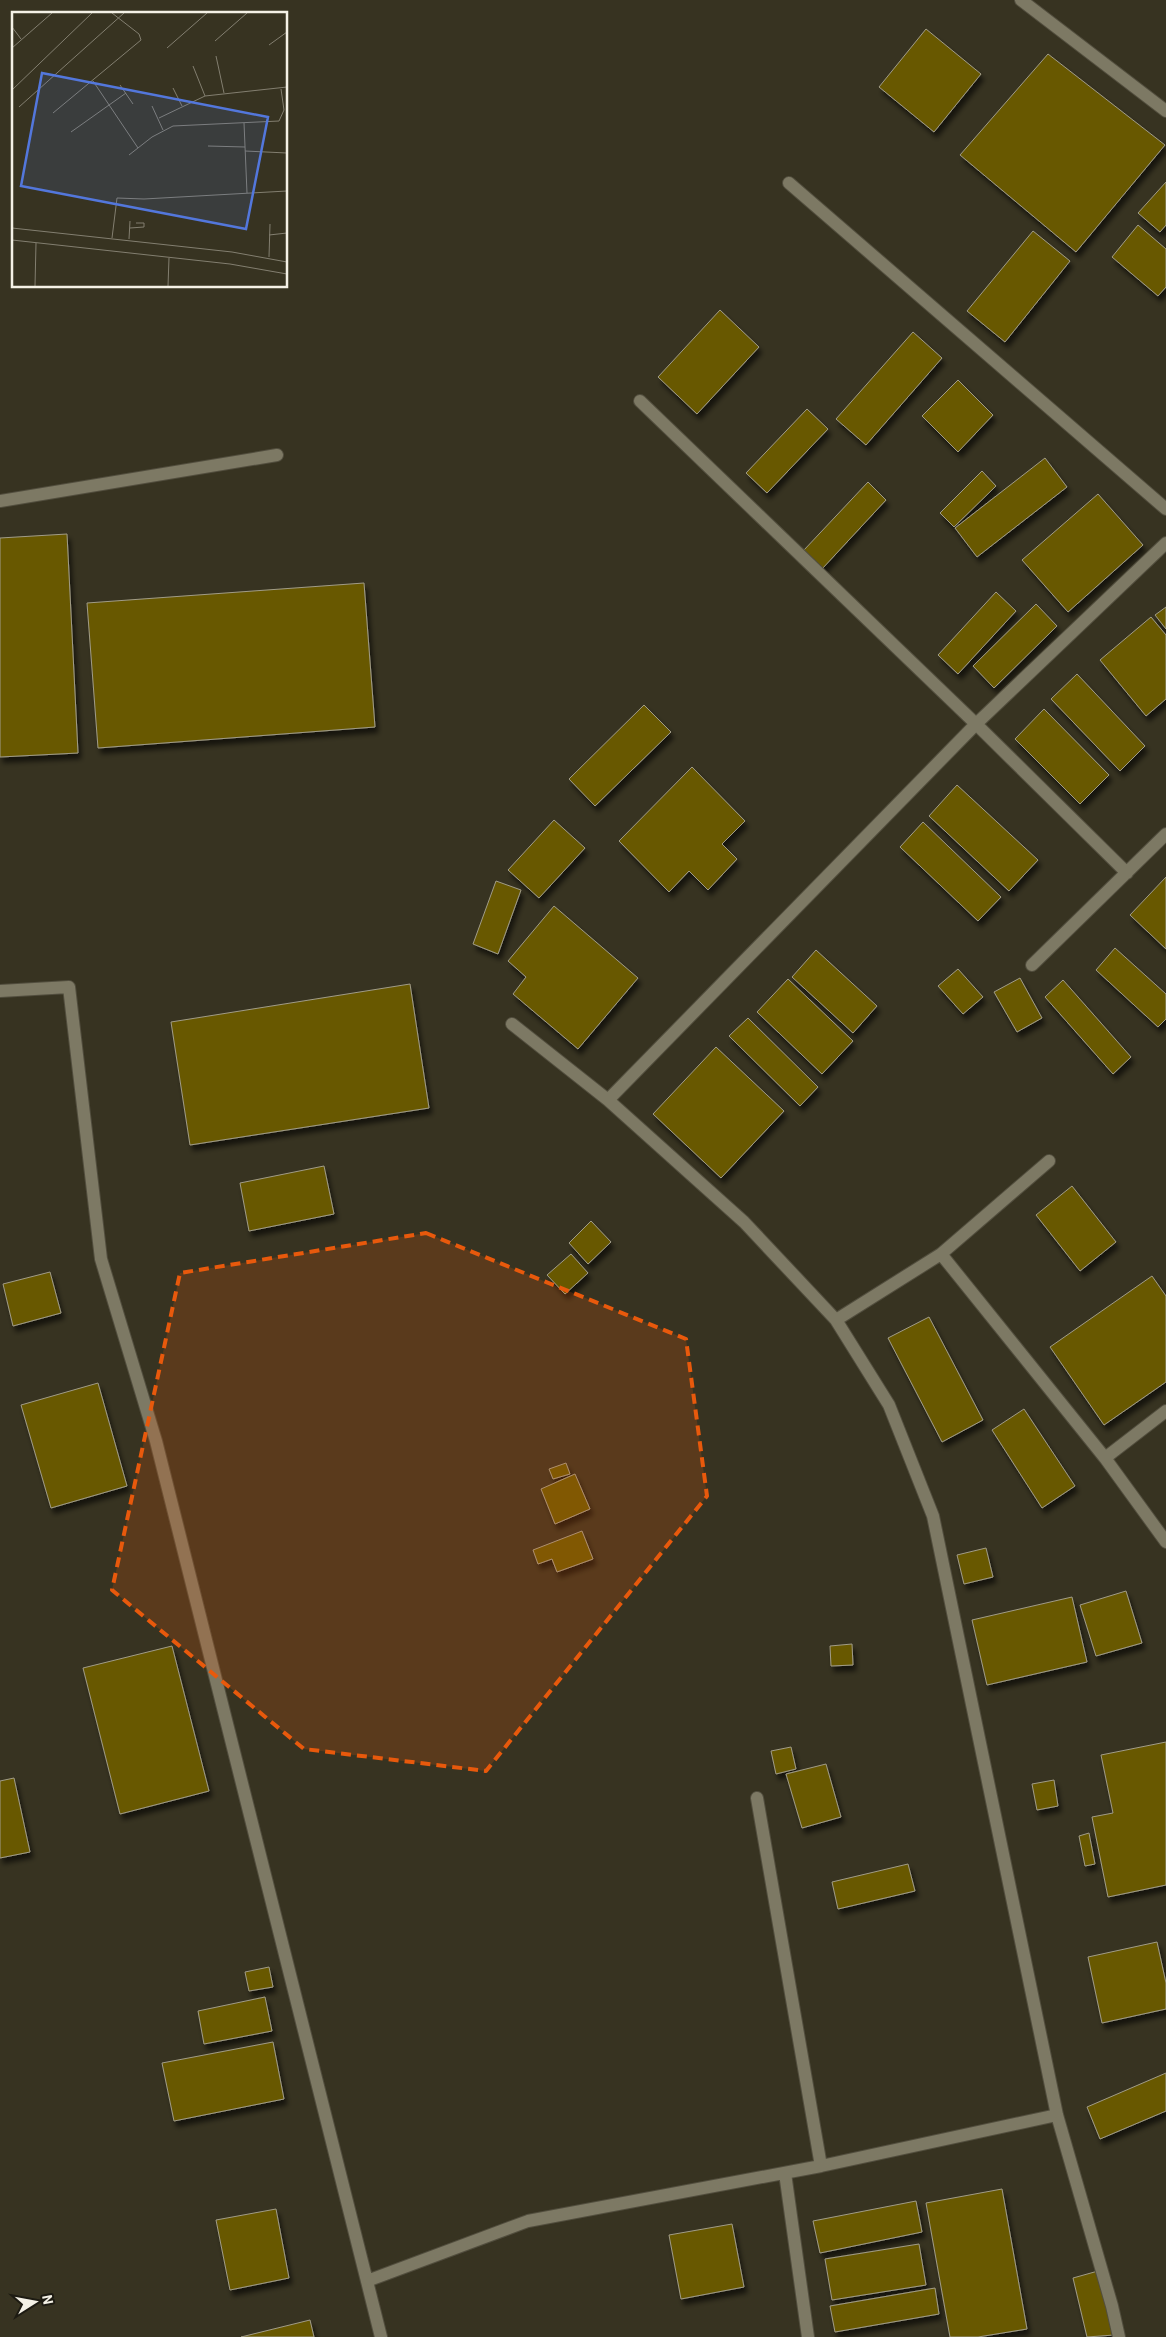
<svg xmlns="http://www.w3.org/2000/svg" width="1166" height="2337" font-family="Barlow,sans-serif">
<defs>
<filter id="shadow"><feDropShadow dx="3" dy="5.5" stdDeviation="2.5" flood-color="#0009"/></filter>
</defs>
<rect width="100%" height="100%" fill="#373321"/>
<path fill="#675803" stroke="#a19c87" filter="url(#shadow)" d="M926 29 981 74 934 132 879 87Z
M1048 54 1165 145 1076 252 960 155Z
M1166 182V225L1160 232 1138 213Z
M1138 225 1166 249V287L1158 296 1112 257Z
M1033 231 1070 261 1005 342 967 311Z
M720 310 759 347 697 414 658 377Z
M913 332 942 358 866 445 836 419Z
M958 380 993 415 958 452 922 416Z
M807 409 828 429 767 493 746 473Z
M1045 458 1067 487 977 557 955 528Z
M982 471 996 486 954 527 940 513Z
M868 482 886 500 822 569 804 550Z
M1098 494 1143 545 1068 612 1022 560Z
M67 534 78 753 0 757V538Z
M364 583 375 727 98 748 87 603Z
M996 592 1016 611 958 674 938 655Z
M1036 604 1057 626 994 688 973 666Z
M1166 607V629L1155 615Z
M1151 617 1166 635V699L1146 716 1100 660Z
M1077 674 1145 746 1120 771 1051 699Z
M644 705 671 732 595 806 569 779Z
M1044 709 1109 775 1080 804 1015 739Z
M692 767 745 821 722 844 737 859 708 890 689 871 669 892 619 841Z
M957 785 1038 860 1009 891 929 816Z
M554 820 585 848 539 898 508 870Z
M923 822 1001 897 978 921 900 847Z
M1166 877V949L1130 915Z
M496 881 521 890 498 954 473 944Z
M554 906 638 978 578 1049 513 994 526 977 508 961Z
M1115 948 1166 994V1019L1158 1027 1096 970Z
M816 950 877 1006 853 1033 792 977Z
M958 969 983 997 963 1014 938 986Z
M1020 978 1042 1018 1017 1032 994 992Z
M788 979 853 1041 822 1074 757 1012Z
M1063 980 1131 1057 1113 1074 1045 997Z
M410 984 429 1108 190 1145 171 1022Z
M748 1018 818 1087 800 1106 729 1036Z
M716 1047 784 1111 721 1178 653 1114Z
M324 1166 334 1214 249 1231 240 1183Z
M1072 1186 1116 1242 1080 1271 1036 1215Z
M591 1221 611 1242 588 1264 569 1243Z
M571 1254 588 1273 565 1294 547 1275Z
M50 1272 61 1313 13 1326 3 1284Z
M1152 1276 1166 1296V1382L1104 1425 1050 1347Z
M929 1317 983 1420 942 1442 888 1338Z
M98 1383 127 1486 51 1508 21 1405Z
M1024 1409 1075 1486 1042 1508 992 1430Z
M566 1463 570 1474 553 1479 549 1469Z
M575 1474 590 1509 555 1524 541 1489Z
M582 1531 593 1559 557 1572 552 1559 538 1564 533 1550Z
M986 1548 993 1577 964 1584 957 1555Z
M1126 1591 1142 1643 1096 1656 1080 1605Z
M1072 1597 1087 1662 987 1685 972 1620Z
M852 1644 853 1665 831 1666 830 1646Z
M172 1646 209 1791 120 1814 83 1668Z
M1166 1742V1885L1108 1897 1092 1817 1113 1813 1101 1755Z
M791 1747 796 1769 776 1774 771 1751Z
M826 1764 841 1817 802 1828 786 1774Z
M14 1778 30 1852 0 1858V1781Z
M1054 1780 1058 1806 1037 1810 1032 1784Z
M1089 1833 1095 1864 1085 1866 1079 1836Z
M908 1864 915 1891 838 1909 832 1882Z
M1157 1942 1166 1983V2009L1102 2023 1088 1957Z
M269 1967 273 1987 249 1991 245 1972Z
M265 1997 272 2031 204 2044 198 2011Z
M273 2042 284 2099 174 2121 162 2063Z
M1166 2073V2111L1100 2139 1087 2107Z
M1002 2189 1027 2329 978 2337H950L926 2203Z
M916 2201 922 2232 820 2253 813 2221Z
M276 2209 289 2278 230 2290 216 2220Z
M732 2224 744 2287 681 2299 669 2235Z
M919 2244 926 2285 832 2300 825 2259Z
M1098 2271 1114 2335 1087 2337 1073 2278Z
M935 2288 939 2314 835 2332 830 2306Z
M310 2320 314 2337H241Z"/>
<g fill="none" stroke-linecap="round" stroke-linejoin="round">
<defs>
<path id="service" d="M0 501 277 455"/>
<path id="minor" d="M1021 0 1166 111
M789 183 1166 509
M640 401 976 724 1127 873
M1032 965 1166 834
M0 991 69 987 101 1259 156 1441 381 2337
M512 1024 608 1100 744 1222 836 1320 889 1405 933 1516 1057 2115 1112 2306 1119 2337
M608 1100 976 724 1166 543
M941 1254 1105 1458 1166 1542
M836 1320 941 1254 1049 1161
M1105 1458 1166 1411
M757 1798 821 2166
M785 2173 808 2337
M367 2281 528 2221 821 2166 1057 2115"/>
</defs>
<use href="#service" stroke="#524e3e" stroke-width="14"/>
<use href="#minor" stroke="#524e3e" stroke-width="14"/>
<use href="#service" stroke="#7d7964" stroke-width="12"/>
<use href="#minor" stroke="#7d7964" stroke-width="12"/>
</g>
<path fill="#e8590c" fill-opacity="0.2" stroke="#e8590c" stroke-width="4" stroke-dasharray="10 6" stroke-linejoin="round" d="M426 1233 686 1339 707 1496 486 1771 304 1749 112 1590 180 1273Z"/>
<g transform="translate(12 12)">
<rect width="275" height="275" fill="#373321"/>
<path fill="none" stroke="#837f70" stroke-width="1" d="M0 15 9 27M203 29 235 1M257 33 275 20M0 36 40 1M155 36 195 1M204 44 212 81M181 54 193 84M81 69 126 136M108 73 121 92M161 76 170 94M0 78 80 1M140 94 151 118M7 95 112 1M41 101 129 28 127 22 100 1M147 106 193 84 275 75M232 111 235 181M59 120 114 81M196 134 233 135M233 139 275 141M117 143 140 125 161 114 267 109 272 98 269 77M0 216 220 240 275 250M118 216 132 215V211H124M257 223 275 221M100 226 105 186 132 187 275 179M117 227 118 209M0 228 218 252 275 262M257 245 258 212M23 274 24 231M156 274 157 246"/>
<path fill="#5377dc" fill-opacity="0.15" stroke="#5377dc" stroke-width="2.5" d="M30 61 256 105 234 217 9 174Z"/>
<rect width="275" height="275" fill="none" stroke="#f4f1e6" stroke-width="2.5"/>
</g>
<g transform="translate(35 2302) rotate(79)" stroke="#1d1b12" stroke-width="4" paint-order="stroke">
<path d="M0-4L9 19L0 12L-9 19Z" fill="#f4f1e6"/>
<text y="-8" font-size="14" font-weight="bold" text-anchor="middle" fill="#f4f1e6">N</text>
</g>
</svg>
